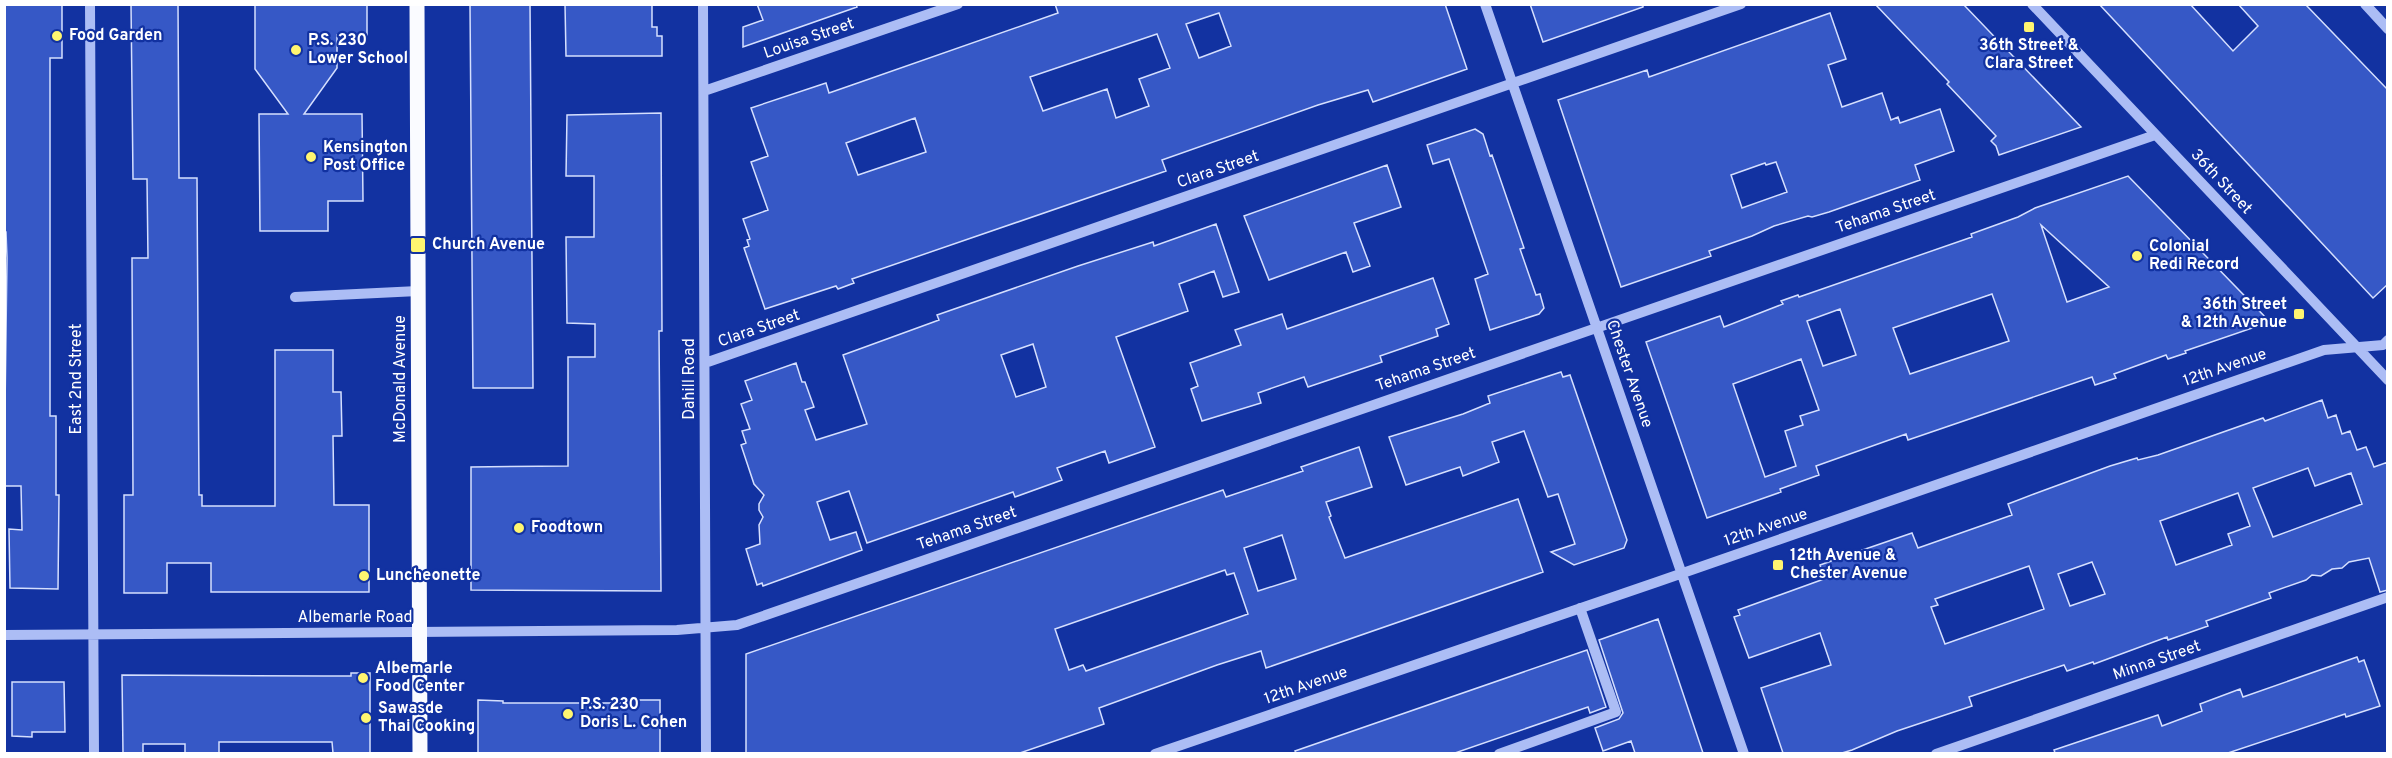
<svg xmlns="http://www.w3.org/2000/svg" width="2392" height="758" font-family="Overpass,sans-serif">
<rect width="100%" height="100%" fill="#1232a1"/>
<path fill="#3658c6" stroke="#d5dffe" stroke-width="1.5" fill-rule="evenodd" d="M4 4H62V58H50V416H56V495H59L58 589 10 588 9 529 22 530 21 486H4L7 258 6 232H4Z
M131 4H178L179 178H197L199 495H202V506H275V350H333V392H341L342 436H333L334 505H369V592H211V563H167V593H124V495H133L132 258H148L147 179H133Z
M255 4H367V35H337V68L304 114H362L363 201H328V231H260L259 114H288L255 69Z
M470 4H530L533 388H473Z
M565 4H652V27H657V36H662V56H566Z
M757 4H856L857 7 743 47V27L763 20Z
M1055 4H1445L1467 69 1373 102 1368 90 1318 105 1162 160 1166 171 852 279 854 283 838 289 836 286 765 309 744 248 749 246 747 240 750 239 743 219 768 210 751 162 768 156 751 108 826 83 829 93 852 85 1058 13ZM1219 13 1231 46 1199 58 1186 24ZM1157 34 1170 68 1139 79 1149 106 1116 118 1107 89 1043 111 1030 77ZM915 118 926 152 858 175 846 143Z
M1530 4H1643V7L1543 42Z
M1875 4H1963L2081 127 1999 155 1996 146 1991 141 1996 136 1947 84 1949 82Z
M2099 4H2190L2233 51 2258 26 2238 4H2305L2388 90V284L2373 298Z
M1830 13 1846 59 1828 65 1842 107 1882 93 1891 120 1898 117 1900 123 1940 109 1954 151 1915 165 1920 180 1829 212 1812 217 1808 216 1774 226 1752 236 1709 251 1711 256 1621 287 1558 100 1647 70 1649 77ZM1776 162 1787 192 1742 208 1731 175 1765 163 1766 165Z
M661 113 662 331H659L661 591 471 590V467L568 466V357H595V324L567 323 566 237H594V176H566L567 115Z
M1475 129 1483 134 1490 156 1492 155 1524 248 1520 249 1536 295 1540 294 1544 308 1539 314 1490 330 1475 279 1488 274 1449 159 1433 164 1427 145Z
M1387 165 1401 207 1354 223 1370 266 1353 272 1346 252 1269 280 1244 216Z
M2128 176 2270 322 2185 351 2186 353 2168 359 2166 355 2114 374 2116 378 2095 385 2092 377 1908 440 1906 434 1816 466 1819 475 1780 489 1781 492 1707 518 1646 342 1720 316 1724 327 1783 304 1781 301 1798 295 1799 297 1972 237 1971 234 2018 217 2035 208ZM2041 225 2109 287 2067 302ZM1992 294 2009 341 1910 374 1893 328ZM1840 309 1856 355 1823 366 1807 321ZM1801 359 1819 410 1800 416 1803 425 1785 431 1796 466 1765 477 1733 384Z
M1216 224 1239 292 1223 297 1214 271 1179 284 1188 311 1116 337 1155 447 1109 463 1105 451 1057 468 1062 480 1015 497 1013 492 867 543 849 491 817 502 830 540 856 532 862 550 763 586 762 583 757 585 746 549 760 544 759 525 763 517 759 510V504L764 495 754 484 741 445 746 443 742 431 750 429 741 404 752 400 745 381 796 363 802 382H805L814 407 805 410 816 440 867 424 843 355 939 320 937 315 1078 266 1153 242 1154 246ZM1033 344 1046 387 1016 397 1001 355Z
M1433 278 1449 324 1436 329 1438 336 1380 356 1382 362 1308 387 1304 377 1258 393 1261 403 1202 421 1191 389 1198 386 1190 363 1241 345 1235 330 1282 314 1287 329Z
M1561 372 1563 377 1570 375 1627 540 1624 548 1574 565 1551 552 1575 544 1558 494 1548 497 1524 431 1492 442 1499 462 1463 476 1460 467 1406 485 1389 437 1463 414 1490 403 1488 396Z
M2322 400 2328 418 2336 415 2342 434 2350 431 2357 450 2366 447 2374 467 2388 462V590L2380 592 2369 558 2349 562 2342 568 2332 569 2321 576 2312 575 2306 580 2269 593 2271 598 2206 621 2208 626 2168 640 2167 637 2094 664 2093 662 2067 671 2064 665 2025 678 1969 697 1972 706 1897 731 1852 750 1842 753H1783L1761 688 1831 665 1820 633 1749 658 1734 617 1740 615 1738 610 1824 579 1820 565 1848 555 1912 533 1918 548 2012 515 2008 504 2034 494 2110 466 2137 458 2138 460 2158 455 2263 418 2265 421ZM2308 468 2315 486 2351 473 2362 504 2273 537 2253 488ZM2238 493 2250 526 2228 534 2232 545 2176 565 2160 521ZM2092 562 2105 594 2070 606 2058 574ZM2029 566 2044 609 1945 644 1931 607 1938 605 1935 599Z
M1359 447 1372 487 1326 502 1331 516 1329 517 1345 558 1518 499 1543 572 1266 668 1261 651 1217 665 1099 708 1104 724 1020 753H746V654L1223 490 1226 497 1303 471 1301 467ZM1282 535 1296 579 1258 591 1244 548ZM1225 570 1227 575 1234 573 1248 614 1086 671 1083 665 1069 670 1055 629Z
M1658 619 1703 753H1635L1631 741 1603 751 1595 728 1619 719 1623 713 1599 640Z
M1587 650 1606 707 1590 713 1588 707 1455 753H1296L1295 751Z
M2357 657 2359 662 2364 660 2380 706 2346 717 2345 714 2228 753H2055L2054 750 2158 715 2162 726 2202 711 2200 704 2240 689 2243 697Z
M351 673H370V753H333L332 742H219V753H185V744H143V753H123L122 675 324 676H351Z
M12 682H64L65 732H32V737L12 736Z
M478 700 503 701V703H631V700H660V753H478Z"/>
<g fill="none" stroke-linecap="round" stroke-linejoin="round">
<path stroke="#acbdf5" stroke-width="10" d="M90 4 94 754
M703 4 706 754
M1485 4 1744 754
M2032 4 2388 380
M2365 4 2388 29
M704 91 958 4
M295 297 418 291
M705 363 1741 4
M4 635 677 630 737 625 2155 135
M1155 754 1657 582 2324 350 2383 345 2388 340
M1499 754 1616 712 1580 608
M1936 754 2388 597"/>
<path stroke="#fafbff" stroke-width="15" d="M417 4 420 754"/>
</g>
<g fill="#fff570" stroke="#1232a1" stroke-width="2">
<rect x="2023" y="21" width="12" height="12" rx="3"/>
<circle cx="57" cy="36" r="6"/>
<circle cx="296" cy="50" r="6"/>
<circle cx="311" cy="157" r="6"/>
<rect x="410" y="237" width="16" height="16" rx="3"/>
<circle cx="2137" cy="256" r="6"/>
<rect x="2293" y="308" width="12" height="12" rx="3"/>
<circle cx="519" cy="528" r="6"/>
<rect x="1772" y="559" width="12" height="12" rx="3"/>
<circle cx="364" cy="576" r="6"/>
<circle cx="363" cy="678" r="6"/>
<circle cx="568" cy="714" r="6"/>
<circle cx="366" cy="718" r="6"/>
</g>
<g text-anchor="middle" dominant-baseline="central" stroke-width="4.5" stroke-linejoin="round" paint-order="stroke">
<g font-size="16" font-weight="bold" fill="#fff" stroke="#1232a1" text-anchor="start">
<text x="69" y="36">Food Garden</text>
<text x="308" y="41">P.S. 230<tspan x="308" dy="18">Lower School</tspan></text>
<text x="2029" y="46" text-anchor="middle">36th Street &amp;<tspan x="2029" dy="18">Clara Street</tspan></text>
<text x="323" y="148">Kensington<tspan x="323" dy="18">Post Office</tspan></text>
<text x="432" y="245">Church Avenue</text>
<text x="2149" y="247">Colonial<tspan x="2149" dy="18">Redi Record</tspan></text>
<text x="2287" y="305" text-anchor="end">36th Street<tspan x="2287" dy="18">&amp; 12th Avenue</tspan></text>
<text x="531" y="528">Foodtown</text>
<text x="1790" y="556">12th Avenue &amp;<tspan x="1790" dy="18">Chester Avenue</tspan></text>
<text x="376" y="576">Luncheonette</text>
<text x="375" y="669">Albemarle<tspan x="375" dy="18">Food Center</tspan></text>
<text x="580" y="705">P.S. 230<tspan x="580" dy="18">Doris L. Cohen</tspan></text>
<text x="378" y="709">Sawasde<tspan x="378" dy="18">Thai Cooking</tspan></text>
</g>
<g font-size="16" fill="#fff" stroke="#1232a1">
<text transform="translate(809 39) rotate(-19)">Louisa Street</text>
<text transform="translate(1218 170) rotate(-19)">Clara Street</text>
<text transform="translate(2221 182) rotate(47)">36th Street</text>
<text transform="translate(1886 212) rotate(-19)">Tehama Street</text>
<text transform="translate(759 329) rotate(-19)">Clara Street</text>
<text transform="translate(2225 368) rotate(-19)">12th Avenue</text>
<text transform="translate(1426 370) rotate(-19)">Tehama Street</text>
<text transform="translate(1629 374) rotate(71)">Chester Avenue</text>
<text transform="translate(77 379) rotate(-90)">East 2nd Street</text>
<text transform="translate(401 379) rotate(-90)">McDonald Avenue</text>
<text transform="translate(690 379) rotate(-90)">Dahill Road</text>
<text transform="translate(1766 528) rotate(-19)">12th Avenue</text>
<text transform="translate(967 529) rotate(-19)">Tehama Street</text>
<text x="355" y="618">Albemarle Road</text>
<text transform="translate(2157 661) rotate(-19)">Minna Street</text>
<text transform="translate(1306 686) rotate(-19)">12th Avenue</text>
</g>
</g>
<rect width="2392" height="758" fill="none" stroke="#ffffff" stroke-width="12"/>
</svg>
